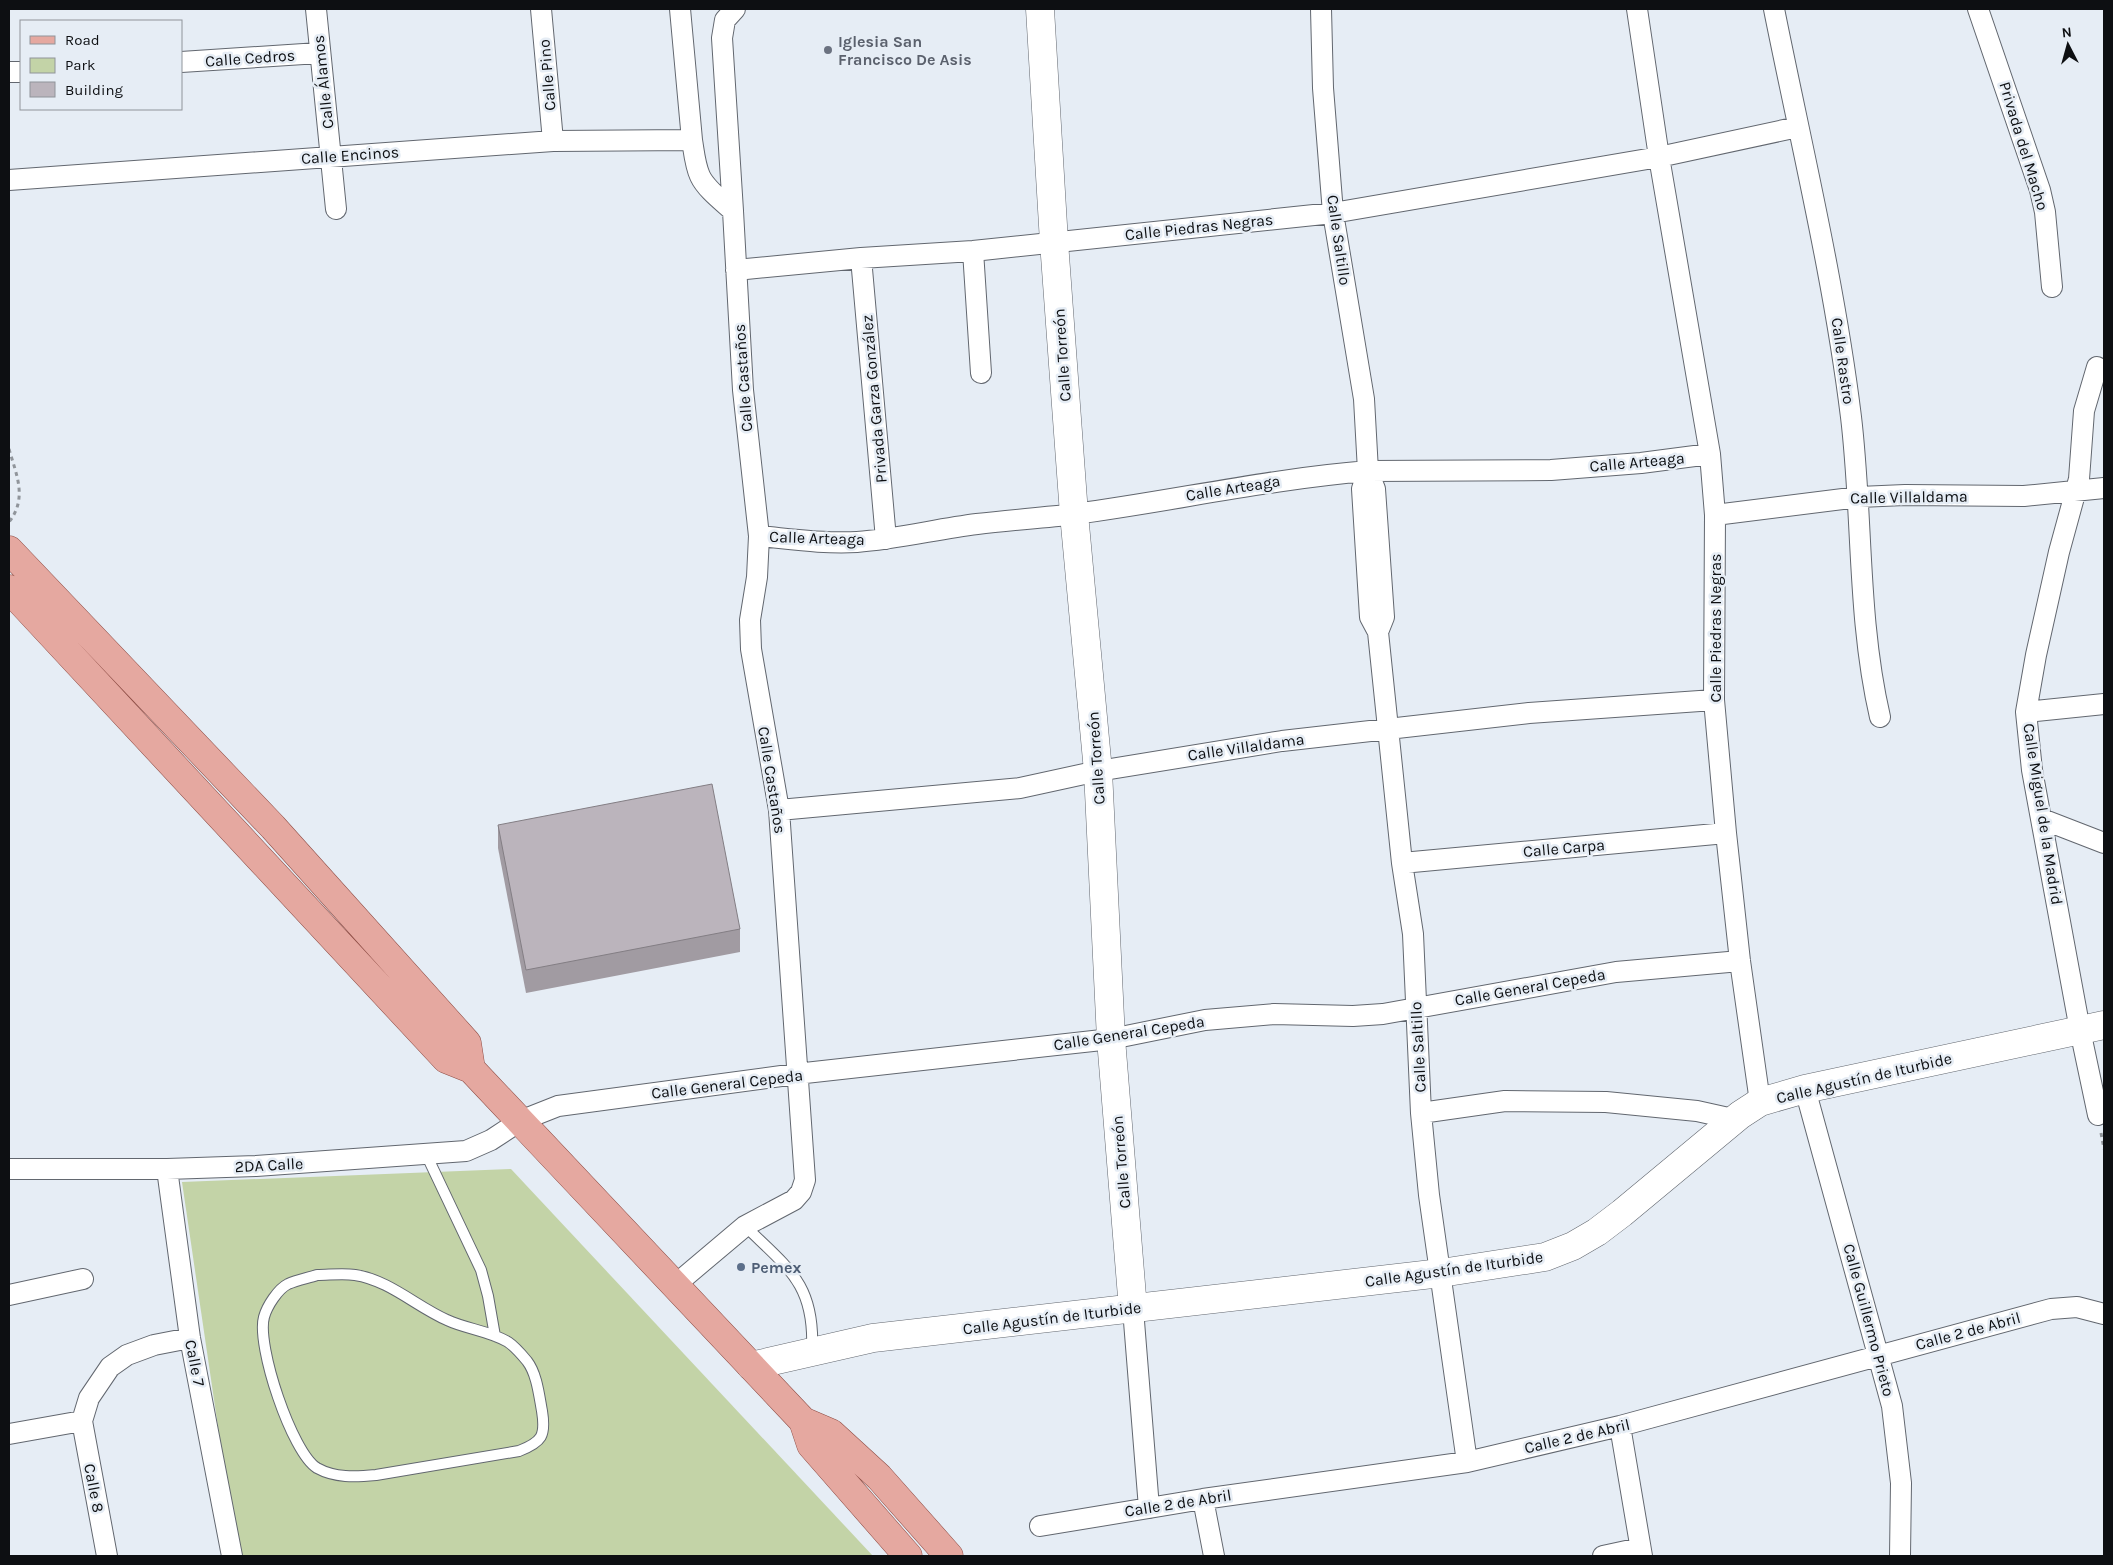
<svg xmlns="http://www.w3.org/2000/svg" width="2113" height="1565" font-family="Karla,sans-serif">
<rect width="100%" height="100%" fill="#e6edf5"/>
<path fill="#c3d3a7" d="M511 1169 873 1556H237L182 1182Z"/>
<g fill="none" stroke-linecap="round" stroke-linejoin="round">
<defs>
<path id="lane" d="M426 1154 481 1270 488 1296 495 1336
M745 1226C788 1268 815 1284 812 1350
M317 1275C329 1275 343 1273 355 1275 389 1280 417 1307 447 1320 466 1329 490 1331 508 1342 514 1346 522 1355 527 1361 537 1374 539 1395 542 1411 546 1436 542 1442 519 1451L376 1475C355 1477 335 1478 317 1468 292 1453 256 1345 264 1317 267 1306 278 1289 288 1284 297 1280 308 1278 317 1275Z"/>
<path id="street" d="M316 9 336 209
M541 9 553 141
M1321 9 1323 88 1333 213 1364 399 1368 471 1375 489 1384 617 1378 632
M1637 9 1659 157 1710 454 1715 515 1714 700 1726 833 1740 961 1760 1102
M1774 9C1801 144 1834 279 1851 417 1863 517 1857 618 1880 717
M1978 9 2040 190 2045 212 2052 287
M181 62 319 53
M9 72H21
M9 180 553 141 692 140
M733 211 722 38 725 20 735 9
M973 251 981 373
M861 258 886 539
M736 270 861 258 973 251 1333 213 1659 157 1798 127
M2097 367 2084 411 2079 479 2059 552 2036 655 2026 712 2032 770 2080 1030 2098 1115
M1368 471 1362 489 1370 617 1378 632 1402 863 1413 934 1421 1113 1429 1195 1467 1462
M1715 515 1859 497 1905 495 2024 496 2104 488
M759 536C791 539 824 544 857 542 897 539 937 529 977 524 1010 520 1042 518 1075 514 1173 501 1269 479 1368 471L1551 470 1641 463 1710 454
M2026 712 2104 704
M779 810 1020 788 1098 771 1282 741 1529 713 1714 700
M2042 819 2104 843
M1402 863 1726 833
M1805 1089 1892 1406 1901 1483 1900 1556
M1421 1113 1505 1101 1606 1102 1697 1111 1733 1119
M9 1169H167L256 1166 466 1151 491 1140 520 1121 558 1106 796 1074 1111 1039 1205 1020 1274 1014 1353 1016 1383 1014 1616 972 1740 961
M167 1169 190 1338 232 1556
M675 1285 745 1226 794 1200 801 1192 805 1180 779 810 751 649 750 620 757 577 759 536 743 390 733 211C722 201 706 189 700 176 695 165 694 152 692 140L680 9
M9 1295 83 1279
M1133 1309 1149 1508
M1620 1426 1642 1556
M9 1434 82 1421
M1203 1499 1214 1556
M1040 1526 1203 1499 1467 1462 1620 1426 2051 1309 2077 1307 2104 1314
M107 1556 82 1421 89 1398 110 1367 127 1355 154 1345 190 1338
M1603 1556 1640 1548"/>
<path id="secondary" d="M1040 9 1054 242 1074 514 1098 771 1111 1039 1133 1309
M751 1366 873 1338 1441 1273 1545 1257 1573 1246 1597 1232 1622 1213 1740 1115 1760 1102 1805 1089 2104 1025"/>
<path id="primary" d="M9 550 273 827 467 1043 471 1069
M9 589 446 1059 471 1069 803 1421 831 1433 879 1477 949 1556
M803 1421 811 1445 908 1556"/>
</defs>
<use href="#lane" stroke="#62676f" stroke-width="12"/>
<use href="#street" stroke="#62676f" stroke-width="22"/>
<use href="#secondary" stroke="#62676f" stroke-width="29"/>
<use href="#primary" stroke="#8e4d45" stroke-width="29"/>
<path stroke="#90959b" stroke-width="3" stroke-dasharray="4 4" stroke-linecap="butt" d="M9 449C16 474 28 498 9 522
M2101 1133 2104 1149"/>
<use href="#lane" stroke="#fff" stroke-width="10"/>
<use href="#street" stroke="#fff" stroke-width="20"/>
<use href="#secondary" stroke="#fff" stroke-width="28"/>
<use href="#primary" stroke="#e5a8a0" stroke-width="28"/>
</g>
<path fill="#a19ba2" d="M498 825 740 929V952L526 993 498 848Z"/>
<path fill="#bbb4bc" stroke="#837e84" d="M712 784 740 929 526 970 498 825Z"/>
<circle fill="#6b7280" stroke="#e6edf5" stroke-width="2" cx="828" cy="50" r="5"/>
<circle fill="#5c6f8a" stroke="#e6edf5" stroke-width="2" cx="741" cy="1267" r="5"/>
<g text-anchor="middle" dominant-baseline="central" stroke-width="5" stroke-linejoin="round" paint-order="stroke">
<g font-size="16" font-weight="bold" fill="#5b616d" stroke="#e6edf5" text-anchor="start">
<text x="838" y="41">Iglesia San<tspan x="838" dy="18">Francisco De Asis</tspan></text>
</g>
<g font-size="16" fill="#0d0f12" stroke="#e6edf5">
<text transform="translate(250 58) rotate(-4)">Calle Cedros</text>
<text transform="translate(547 75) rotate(-95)">Calle Pino</text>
<text transform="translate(323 82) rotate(-96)">Calle Álamos</text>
<text transform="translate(2024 146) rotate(73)">Privada del Macho</text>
<text transform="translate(350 155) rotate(-4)">Calle Encinos</text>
<text transform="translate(1199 227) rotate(-6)">Calle Piedras Negras</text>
<text transform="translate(1339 240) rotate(82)">Calle Saltillo</text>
<text transform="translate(1062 355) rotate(-94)">Calle Torreón</text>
<text transform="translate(1843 361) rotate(82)">Calle Rastro</text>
<text transform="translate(743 378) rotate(-94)">Calle Castaños</text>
<text transform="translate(874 399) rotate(-95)">Privada Garza González</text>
<text transform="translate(1637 462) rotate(-5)">Calle Arteaga</text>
<text transform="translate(1233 488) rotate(-9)">Calle Arteaga</text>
<text transform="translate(1909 497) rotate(-1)">Calle Villaldama</text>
<text transform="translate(817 538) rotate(2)">Calle Arteaga</text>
<text transform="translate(1715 628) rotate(-90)">Calle Piedras Negras</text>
<text transform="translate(1246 747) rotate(-8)">Calle Villaldama</text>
<text transform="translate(1096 758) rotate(-94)">Calle Torreón</text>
<text transform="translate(772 780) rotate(81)">Calle Castaños</text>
<text transform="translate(2043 814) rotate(81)">Calle Miguel de la Madrid</text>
<text transform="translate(1564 848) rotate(-5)">Calle Carpa</text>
<text transform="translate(1530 987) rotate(-10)">Calle General Cepeda</text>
<text transform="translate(1129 1033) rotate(-9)">Calle General Cepeda</text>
<text transform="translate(1418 1047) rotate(-93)">Calle Saltillo</text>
<text transform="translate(1864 1078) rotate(-13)">Calle Agustín de Iturbide</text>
<text transform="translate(727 1084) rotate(-7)">Calle General Cepeda</text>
<text transform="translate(1121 1162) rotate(-95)">Calle Torreón</text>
<text transform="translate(269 1165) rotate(-3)">2DA Calle</text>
<text transform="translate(1454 1269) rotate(-8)">Calle Agustín de Iturbide</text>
<text transform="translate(1052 1318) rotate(-7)">Calle Agustín de Iturbide</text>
<text transform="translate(1869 1320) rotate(75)">Calle Guillermo Prieto</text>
<text transform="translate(1968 1331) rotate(-15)">Calle 2 de Abril</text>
<text transform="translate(195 1363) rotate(79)">Calle 7</text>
<text transform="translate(1577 1436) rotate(-13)">Calle 2 de Abril</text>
<text transform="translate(94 1488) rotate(79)">Calle 8</text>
<text transform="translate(1178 1503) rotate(-9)">Calle 2 de Abril</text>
</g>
<g font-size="16" font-weight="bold" fill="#4e5e75" stroke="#e6edf5" text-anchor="start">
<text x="751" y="1267">Pemex</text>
</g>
</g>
<rect width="2113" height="1565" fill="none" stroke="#0d0f12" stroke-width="20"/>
<rect x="20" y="20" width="162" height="90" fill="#e6edf5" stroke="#8f949a"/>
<rect x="30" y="36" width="25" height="8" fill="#e5a8a0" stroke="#8f949a"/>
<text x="65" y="45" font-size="15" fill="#0d0f12">Road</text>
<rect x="30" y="58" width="25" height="15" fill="#c3d3a7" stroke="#8f949a"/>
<text x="65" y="70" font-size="15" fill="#0d0f12">Park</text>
<rect x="30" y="82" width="25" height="15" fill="#bbb4bc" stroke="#8f949a"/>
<text x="65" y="95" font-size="15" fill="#0d0f12">Building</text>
<g transform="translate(2068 45) rotate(354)" stroke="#e6edf5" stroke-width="4" paint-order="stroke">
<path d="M0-4L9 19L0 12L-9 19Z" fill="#0d0f12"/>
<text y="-8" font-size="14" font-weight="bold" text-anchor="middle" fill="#0d0f12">N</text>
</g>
</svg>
